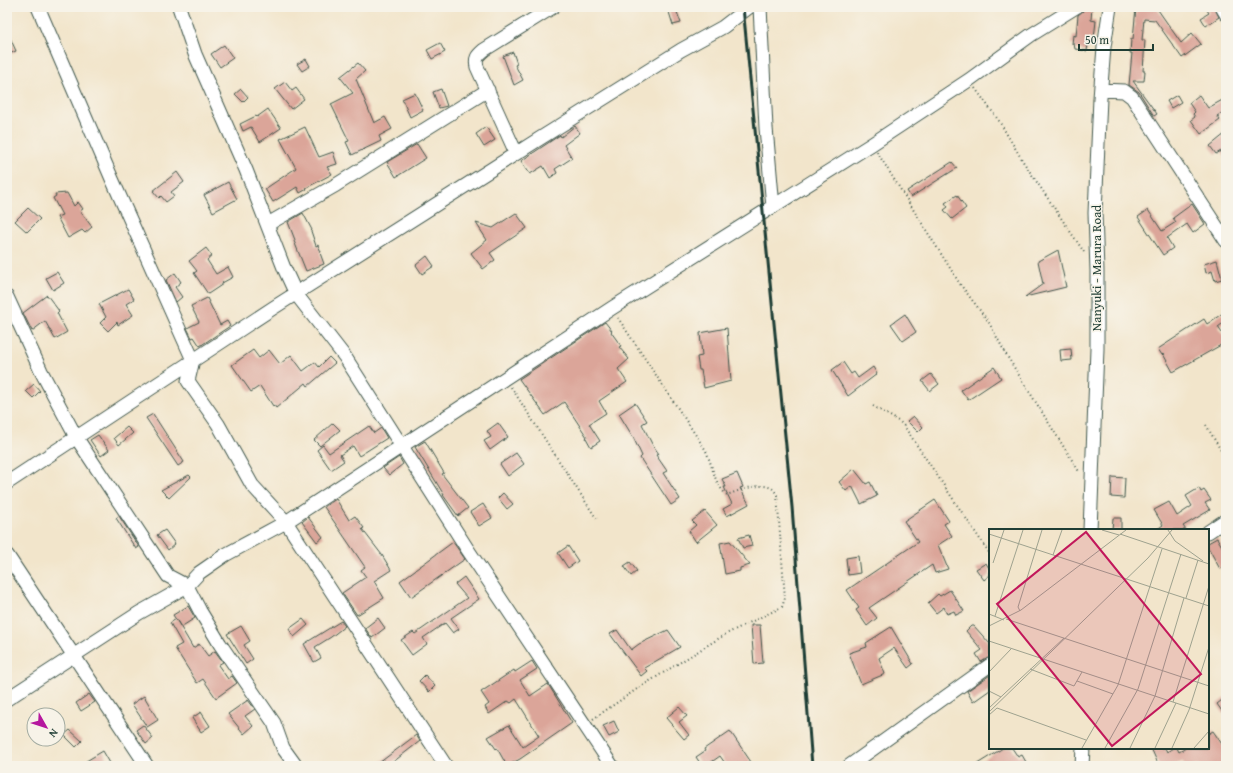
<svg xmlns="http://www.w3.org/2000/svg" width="1233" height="773" font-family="'Gentium Book Plus',serif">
<rect width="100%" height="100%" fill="#f7f3e8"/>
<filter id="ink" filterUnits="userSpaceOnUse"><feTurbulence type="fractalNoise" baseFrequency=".025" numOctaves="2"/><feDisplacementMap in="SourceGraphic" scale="8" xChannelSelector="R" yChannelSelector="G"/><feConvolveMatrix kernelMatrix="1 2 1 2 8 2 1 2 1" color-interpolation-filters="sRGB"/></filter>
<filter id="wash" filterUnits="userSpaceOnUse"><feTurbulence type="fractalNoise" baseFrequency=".012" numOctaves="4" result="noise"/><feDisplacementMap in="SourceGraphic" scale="16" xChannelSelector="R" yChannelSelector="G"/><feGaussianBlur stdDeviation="0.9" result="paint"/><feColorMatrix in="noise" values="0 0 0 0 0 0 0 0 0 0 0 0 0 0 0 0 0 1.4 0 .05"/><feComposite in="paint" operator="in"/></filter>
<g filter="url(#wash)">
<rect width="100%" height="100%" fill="#f2e5cb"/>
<g id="blocks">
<path fill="#dba599" d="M672 7H675L681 23 673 25 668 9Z
M1084 7H1092L1091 20 1096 21 1094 38H1089L1087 51 1075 49 1074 44H1072L1073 35 1076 36 1078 15 1083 11Z
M1136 7H1156L1181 43 1192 33 1201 44 1182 58 1155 20 1144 19 1142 40H1145L1143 71H1145L1144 81H1133L1157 114 1154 116 1139 92 1129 85 1132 53H1130L1131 39H1133Z
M1205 7H1214L1219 17 1206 26 1201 18 1209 13Z
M7 31 16 51 7 55Z
M440 43 445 52 432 59 427 50Z
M224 45 233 58 220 67 211 54Z
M513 52 517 64 515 65 523 80 514 85 503 56Z
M306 59 310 66 302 71 297 64Z
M358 63 365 71 356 79 374 123 385 117 392 129 379 136 381 141 352 155 346 142 349 141 331 104 353 93 340 77Z
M285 82 292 91 296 88 304 99 291 109 275 89Z
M241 89 248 97 243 102 235 94Z
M441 89 447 106 439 108 433 92Z
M415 93 423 110 410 117 402 99Z
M1177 95 1181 102 1171 108 1167 101Z
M1199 95 1208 108 1226 98V110L1217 116 1220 120 1201 134 1191 120 1195 117 1193 114 1195 112 1189 103Z
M268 109 281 128 260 142 251 127 243 131 240 124 256 116 257 117Z
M575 126 580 133 564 145 572 158 555 169 557 173 550 178 543 166 530 174 521 161 560 135 561 137Z
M305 127 319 157 333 152 337 164 327 167 332 174 306 188 307 189 300 193 297 187 273 202 265 189 296 168 280 139Z
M486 127 495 140 484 147 476 134Z
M1226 133V157L1221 151 1216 154 1210 146Z
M417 144 426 158 396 177 387 162Z
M952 162 957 168 911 197 907 191Z
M177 172 184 182 171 192 174 196 166 202 161 196 159 198 153 191Z
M228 182 237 199 213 212 204 195Z
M67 193 74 206 78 202 83 209 80 211 92 227 85 233 82 230 68 238 57 217 62 215 53 198 56 196 55 194Z
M957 195 966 208 952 219 944 210 948 207 945 203Z
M1192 204 1205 224 1193 233 1187 224 1167 238 1173 248 1163 255 1138 217 1148 210 1162 231 1176 222 1173 218Z
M28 208 40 219 27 232 15 221Z
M303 213 312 230 311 231 316 246 318 245 321 252 320 253 324 264 306 271 294 241 295 240 288 222Z
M516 213 527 228 490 253 495 260 483 269 471 253 487 240 476 223 493 228Z
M206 248 212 256 207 260 216 274 228 267 233 277 222 283 223 284 208 294 194 273 197 271 189 261Z
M1058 250 1066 287 1025 297 1043 284 1038 261Z
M427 256 434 266 422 274 416 265Z
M1217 260 1222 279 1215 281 1212 271 1206 273 1204 264Z
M57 272 64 283 53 290 46 278Z
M175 273 181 282 175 287 182 297 176 302 166 280Z
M128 289 134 299 126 304 133 315 118 325 117 322 108 331 100 323 106 317 99 304Z
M47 295 59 311 57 313 67 332 55 339 45 321 32 331 23 313Z
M207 298 220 325 227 321 230 326 200 346 194 337 192 338 187 328 199 322 191 306Z
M1226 311V321L1218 327 1226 339V353L1221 345 1173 372 1163 354 1162 355 1158 349 1204 319 1207 324Z
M905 314 916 332 903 341 891 324Z
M605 322 612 331 611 332 621 346 619 347 629 359 618 369 627 382 599 401 606 413 589 424 600 441 591 447 586 438 587 437 564 402 545 415 519 379Z
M727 328 731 381 704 388 701 370H699L697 357 702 356 700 333Z
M1071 349 1072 360 1061 361 1060 350Z
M253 350 259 358 269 350 280 364 291 355 303 371 315 362 319 367 329 357 335 363 308 386 306 383 276 408 274 405 273 406 260 386 251 392 232 365Z
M843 362 851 374 854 372 858 378 873 367 877 374 848 396 832 370Z
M994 367 1001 378 968 400 961 390Z
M931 374 939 384 930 391 922 381Z
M34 384 40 391 33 398 26 391Z
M635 403 647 421 642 424 652 444 659 454 656 455 667 471 663 473 680 499 671 505 640 458 642 456 633 437 619 414Z
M153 414 184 462 178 466 146 418Z
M913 416 923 427 918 432 907 421Z
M333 423 340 430 320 446 314 440Z
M498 423 508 437 490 450 484 441 491 437 487 431Z
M369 426 374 433 381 428 387 438 359 456 353 446 340 455 344 461 331 470 317 450 323 445 329 453Z
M127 427 133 433 119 445 114 438Z
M98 435 109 450 101 456 90 440Z
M425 441 444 473 442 474 468 508 458 516 443 495H444L415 447Z
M516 453 524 464 508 476 500 464Z
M399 457 403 464 389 475 383 468Z
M854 469 866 484 870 482 877 496 861 504 852 486 846 491 839 482Z
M737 473 743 487 740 488 749 504 727 516 723 509 732 504 724 487H726L722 479Z
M189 475 191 477 169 498 161 490Z
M1112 477 1125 478 1124 498 1111 497Z
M1199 488 1201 492 1204 490 1211 500 1205 503 1210 510 1183 526 1186 530H1156L1163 525 1154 510 1169 502 1177 516 1192 506 1186 496Z
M503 493 513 504 507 509 498 498Z
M336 499 349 520 355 516 364 528 362 529 382 555 391 570 374 581 384 598 357 615 342 593 366 577 361 570 365 567 324 507Z
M935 500 949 521 944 524 952 536 938 545 948 569 935 573 932 565 869 608 877 618 867 626 856 610 859 608 847 590 918 542 904 521Z
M483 504 492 518 479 526 470 512Z
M705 511 717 525 696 542 689 531 696 525 692 521Z
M119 516 139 547 136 549 116 518Z
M308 517 323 537 317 542 302 522Z
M1113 518H1121V530H1112Z
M165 530 175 544 168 550 157 535Z
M749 535 752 546 743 548 738 538Z
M1217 538 1226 553V566L1220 569 1208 547V543Z
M730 541 750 565 740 568V571L725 574 720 543Z
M453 542 465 559 411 597 400 581Z
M568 546 578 561 568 568 558 553Z
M858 556 860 573 848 575 846 558Z
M630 562 637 571 631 576 624 566Z
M986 563 990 570V575L984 580 976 569Z
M464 577 479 599 451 618 459 629 453 633 445 623 423 638 427 644 412 655 401 640 413 632 415 634 467 598 455 584Z
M950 590 964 611 956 615 954 611 947 614 944 607 936 613 928 603 938 594 940 596Z
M188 606 195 618 181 627 173 615Z
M378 618 385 628 372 638 365 628Z
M176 619 193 648 199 644 208 656 215 651 223 662 218 665 228 679 232 676 237 683 216 698 203 679 197 683 175 648 182 644 170 623Z
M303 619 308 625 294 637 289 629Z
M341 621 345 626 331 637 315 647 321 658 314 662 304 644Z
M751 625H760L763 663 754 664Z
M241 626 250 641 244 645 253 659 246 664 227 634Z
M971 626H974L990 644V657L981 662 976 654 982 650 966 631Z
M891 627 913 664 908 668 894 648 879 658 885 674 861 684 849 653 867 647 866 643Z
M617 630 631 650 639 644 668 630 680 647 644 668 647 671 641 676 610 634Z
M532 661 537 669 520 680 530 696 548 684 572 723 520 759 507 766 497 748 496 749 488 737 509 725 523 747 539 736 516 699 511 703 508 701 489 714 485 707 489 704 481 692 514 670 515 672Z
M425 675 435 686 429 692 419 681Z
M990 675V690L973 702 967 691Z
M89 694 95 702 81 711 76 703Z
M144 696 158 720 147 727 132 704Z
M1226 697V717L1217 704Z
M248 700 255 709 245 716 253 726 244 734 228 714Z
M679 707 687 716 679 722 689 735 684 739 666 718Z
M201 712 210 726 201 732 192 718Z
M614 721 619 732 609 737 603 726Z
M143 725 153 738 146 744 136 730Z
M70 730 82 741 76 747 64 735Z
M730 731 751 762 746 766H727L720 756 706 766H702L696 757 705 751 704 749Z
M1213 731 1226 750V766H1185L1182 761 1174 766H1159L1151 748H1165L1167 752 1173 748H1177L1179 752 1186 748H1208V734Z
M416 735 420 741 388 766H375Z
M1003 748H1012L1018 757 1022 755 1026 762 1022 764 1023 766H974Z
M103 751 110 763 104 766H78Z"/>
</g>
</g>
<g filter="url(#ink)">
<use href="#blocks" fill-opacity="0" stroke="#3f564b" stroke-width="1"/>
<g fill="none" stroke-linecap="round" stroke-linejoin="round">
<defs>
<path id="minor" d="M38 7 112 179 193 360 188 381 218 424 252 485 286 522 446 766
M179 7 195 54 246 170 284 268 296 294 345 357 468 550 612 766
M760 7 766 128 773 207
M1222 7 1226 14
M1101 90 1124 91 1132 97 1226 241
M516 153 477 67C475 58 477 56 484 50L553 7
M268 224 336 185 488 90
M7 297 41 371 76 437 168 576 187 586 200 611 220 644 274 723 283 748 296 766
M7 483 273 308 539 139 681 50 723 27 749 7
M1090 530 1097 349V271L1095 213 1100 98 1104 47 1110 7
M1208 532 1226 520
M7 555 147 766
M7 699 139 613 187 586 199 573 225 555 286 522 612 308 872 144 969 80 1031 35 1076 7
M849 766 990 665
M1082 766 1083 748"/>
</defs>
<use href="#minor" stroke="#3f564b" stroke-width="15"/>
<path stroke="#3f564b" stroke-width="2" stroke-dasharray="1 3" stroke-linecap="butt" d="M975 88 999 121 1024 163 1084 252
M877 152 960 284 988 321 1007 356 1080 473
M511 387 598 521
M873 406 900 422 904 426 990 554
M1206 425 1226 459
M593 719 637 689 726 634 782 607 785 598 777 495C775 492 774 489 771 488 761 482 737 491 727 495 713 483 713 465 705 449L618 318"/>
<use href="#minor" stroke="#fff" stroke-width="13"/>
<path stroke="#1f3d34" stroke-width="3" d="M743 7 792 507 812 766"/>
</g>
</g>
<g text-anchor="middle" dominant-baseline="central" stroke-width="3" stroke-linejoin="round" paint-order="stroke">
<g font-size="13" fill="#1f3d34" stroke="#f7f3e8">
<text transform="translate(1096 268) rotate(-90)">Nanyuki - Marura Road</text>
</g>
</g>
<g transform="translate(989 529)">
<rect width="220" height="220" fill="#f2e5cb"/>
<path fill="none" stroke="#9ea28f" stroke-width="1" d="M113 1 130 6M179 1 186 12 214 32M0 5 220 77M131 5 220 35M64 26 73 1M4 34 15 1M197 69 209 31M31 82 29 78 53 1M0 85 15 91M6 87 34 1M17 90 220 157M0 97 32 81 137 1M0 112 220 185M41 140 85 157 93 143M0 143 22 120M88 152 124 165M0 162 12 168M184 173 220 57M0 179 75 109M0 183 159 29 183 1M0 186 8 179 97 211M93 219 129 156 173 20M116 219 149 160 192 25M141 219 166 167 195 69M166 219 187 174M183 219 200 181 220 118M205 219 220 202"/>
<path fill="#c2185b" fill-opacity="0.15" stroke="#c2185b" stroke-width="2" d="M97 3 212 145 123 217 8 75Z"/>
<rect width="220" height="220" fill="none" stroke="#1f3d34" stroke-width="2"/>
</g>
<rect width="1233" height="773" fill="none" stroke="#f7f3e8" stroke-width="24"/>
<g transform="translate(46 727) rotate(129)"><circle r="19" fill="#f7f3e8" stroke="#a1aaa0"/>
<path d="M0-3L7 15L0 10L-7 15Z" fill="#b5179e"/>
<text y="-6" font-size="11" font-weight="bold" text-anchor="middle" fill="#1f3d34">N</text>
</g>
<path d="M1079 44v6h74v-6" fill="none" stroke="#1f3d34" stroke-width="2"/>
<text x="1085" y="44" font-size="12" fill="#1f3d34" stroke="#f7f3e8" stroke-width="3" paint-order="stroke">50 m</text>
</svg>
